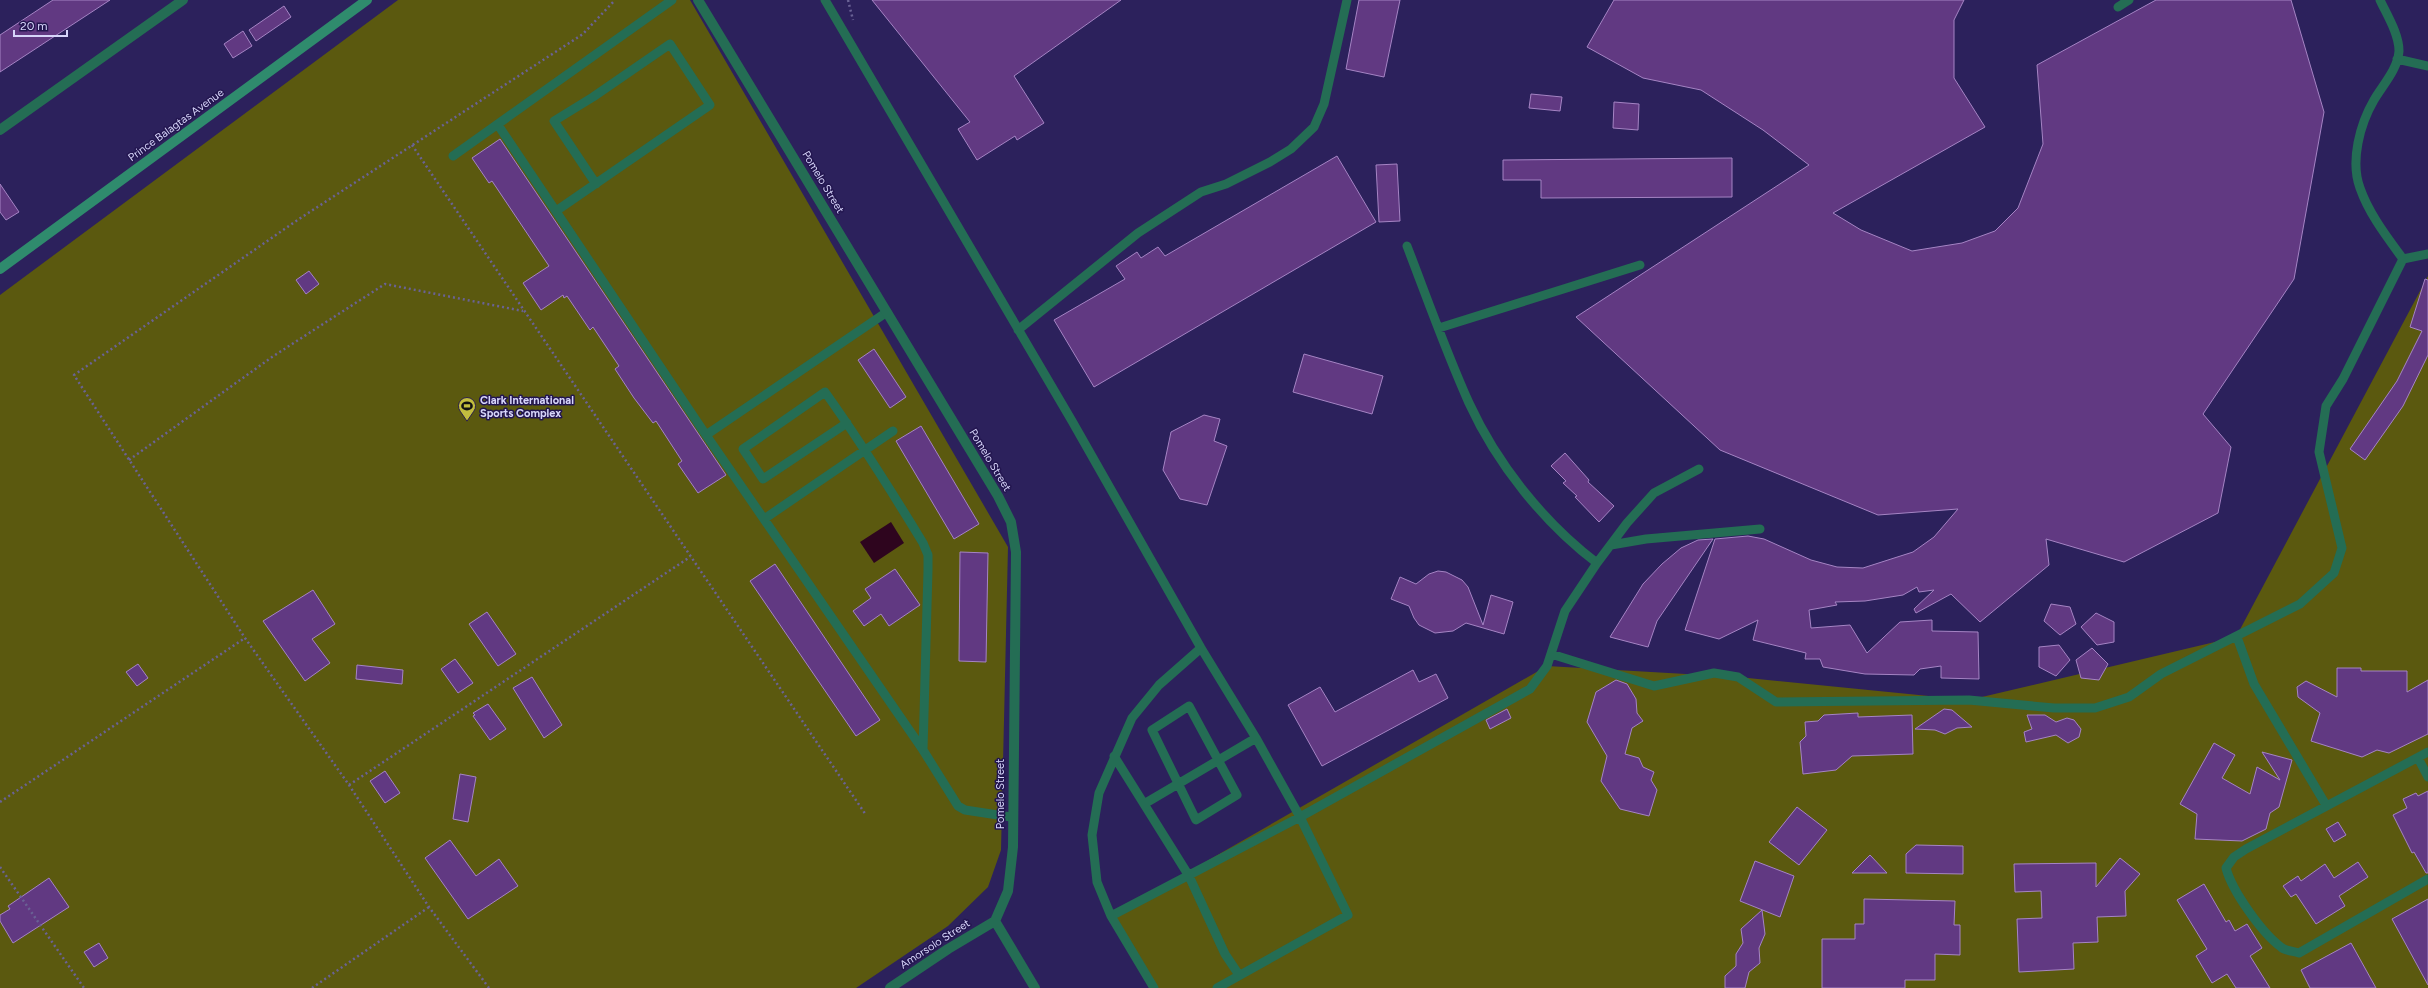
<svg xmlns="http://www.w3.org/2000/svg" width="2428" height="988" font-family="Figtree,sans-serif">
<rect width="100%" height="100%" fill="#2c215c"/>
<path fill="#5b590f" d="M398 0H690L1008 547 1001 850 988 887 948 926 856 988H0V295Z
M2428 276V988H1153L1111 916 1547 666 1738 677 1969 700 2236 637Z"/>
<path fill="#2e051e" d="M891 522 904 543 874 563 860 542Z"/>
<path fill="#613982" stroke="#a584c4" d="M53 0H110L0 72V35Z
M872 0H1121L1014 76 1044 123 1017 140 1015 136 977 160 958 129 970 122Z
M1359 0H1400L1384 77 1346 69Z
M1614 0H1964L1954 20V78L1985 127 1833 213 1861 230 1912 251 1962 243 1995 231 2018 208 2043 144 2037 65 2156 0H2291L2324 112 2294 279 2203 414 2231 447 2218 513 2124 562 2046 539 2049 565 1980 622 1951 594 1916 613 1914 609 1934 590 1919 592 1917 587 1903 595 1865 601 1835 602 1837 605 1809 610 1811 628 1850 625 1867 653 1900 622 1932 620V631L1978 632 1979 679 1941 678V666L1920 669 1914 675 1865 674 1823 667 1820 659H1805L1806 653 1753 640 1758 620 1719 639 1685 630 1715 539 1748 536 1764 539 1811 560 1837 567 1863 568 1913 552 1934 537 1958 509 1878 515 1720 450 1576 317 1809 165 1763 130 1701 90 1643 78 1587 47Z
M284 6 291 17 256 41 249 30Z
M243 31 252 46 233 58 224 44Z
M1531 94 1562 97 1560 111 1529 108Z
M1614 102 1639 104 1638 130 1613 128Z
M500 139 726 475 698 493 678 464 682 461 656 421 653 423 634 398 615 369 619 366 593 327 590 330 567 296 564 298 563 295 541 310 523 283 549 266 492 181 489 183 472 158Z
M1337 156 1376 222 1094 387 1054 320 1125 279 1116 266 1137 252 1141 258 1158 247 1165 256Z
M1732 158V197L1541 198V180H1503V160Z
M1397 164 1400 221 1379 222 1376 165Z
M0 184 19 212 6 220 0 212Z
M309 271 319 284 306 294 296 280Z
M2425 279 2428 280V355L2403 406 2365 460 2350 449 2397 381 2422 331 2410 327Z
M874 349 906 397 890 408 858 360Z
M1304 354 1383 376 1372 414 1293 392Z
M1204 415 1220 419 1214 441 1227 446 1207 505 1180 499 1163 470 1171 432Z
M921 426 979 524 954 539 896 441Z
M1565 453 1589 480 1588 482 1614 506 1599 522 1575 497 1577 496 1563 483 1566 481 1551 466Z
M1713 539 1657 621 1648 647 1610 637 1643 584 1662 564 1681 548 1698 540Z
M960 552 988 553 986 662 959 661Z
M775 564 880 720 856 736 750 581Z
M895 569 920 605 889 626 881 614 864 626 853 611 871 598 865 589Z
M1438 571 1446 572 1462 580 1468 587 1483 625 1491 595 1513 602 1504 634 1466 623 1453 631 1435 633 1419 625 1414 618 1409 606 1391 599 1400 577 1416 584 1429 574Z
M313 590 335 624 312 639 330 663 305 681 263 621Z
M2051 604 2070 607 2076 624 2060 635 2044 621Z
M487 612 516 654 498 666 469 624Z
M2096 613 2114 622V642L2097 645 2081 627Z
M2059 645 2070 660 2056 676 2039 667V647Z
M2092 648 2108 664 2099 680 2081 678 2076 660Z
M455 659 473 683 458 693 441 669Z
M138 664 148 678 137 686 126 672Z
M357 665 403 670 402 684 356 679Z
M2337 668H2361V671H2407V692L2428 680V734L2389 753 2377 750 2362 757 2311 741 2320 713 2298 697 2297 687 2306 681 2337 697Z
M1413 670 1419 682 1436 674 1448 698 1322 766 1288 705 1320 687 1335 712Z
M532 677 562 725 544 738 513 688Z
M1616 680 1627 684 1636 699 1637 713 1643 721 1632 728 1625 754 1639 758 1643 767 1654 772 1651 780 1657 790 1649 816 1620 809 1601 781 1607 756 1587 722 1596 692Z
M488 704 506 729 490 740 473 716 475 715 473 713Z
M1507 709 1511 718 1490 729 1486 720Z
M1944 709 1952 710 1972 727 1957 728 1945 734 1935 730 1915 729Z
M1858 713V717L1912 715 1913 754 1852 756 1836 770 1803 774 1800 742 1806 736 1805 722 1818 721 1824 715Z
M2027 715H2045L2056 722 2067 718 2074 720 2081 729 2079 737 2068 743 2056 735 2026 742 2024 732 2032 729Z
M2214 743 2235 755 2222 778 2250 794 2257 767 2280 780 2262 752 2292 760 2279 807 2270 813 2266 829 2242 841 2195 839 2197 814 2180 804Z
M385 771 400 793 385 803 370 781Z
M460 774 476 777 468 822 453 819Z
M2428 791V873H2426L2414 852 2412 853 2393 815 2407 808 2403 799 2416 793 2418 796Z
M1797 807 1827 830 1799 865 1769 842Z
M2338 822 2346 835 2334 842 2326 829Z
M450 840 476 876 499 859 518 886 468 919 425 858Z
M1916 845 1963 846V874L1906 873V854Z
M1870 855 1887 873H1852Z
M2120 858 2140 874 2125 891 2126 916 2097 917 2098 942 2073 943 2074 969 2019 972 2017 919 2042 918 2041 891 2015 892 2014 864 2096 863V887Z
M1755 861 1794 876 1780 917 1740 901Z
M2358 862 2368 877 2339 896 2345 906 2316 924 2296 894 2291 897 2283 886 2298 876 2301 881 2325 864 2334 878Z
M49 878 69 907 13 943 0 921V915L10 909 8 906Z
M2204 884 2226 922 2229 920 2235 931 2247 924 2262 948 2250 956 2270 988H2236L2227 974 2212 983 2196 956 2207 949 2177 900Z
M1864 899 1955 901 1954 925H1960V955L1935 954V980H1905V988H1822V939H1855V924H1864Z
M2428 899V985L2392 919Z
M1762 910 1765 934 1759 948 1760 963 1749 972 1745 988H1725V976L1736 966V954L1743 943 1741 929Z
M99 943 108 958 94 967 84 952Z
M2351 943 2376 988H2310L2301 970Z"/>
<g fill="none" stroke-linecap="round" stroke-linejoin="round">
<path stroke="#6a6295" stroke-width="2.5" stroke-dasharray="2 3" stroke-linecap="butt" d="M848 0 853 20
M412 145 866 815
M129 460 272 357 385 284 523 311
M349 785 690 557
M0 802 245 638
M0 867 84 988
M312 988 429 907
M489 988 429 907 349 785 245 638 74 375 299 219 583 34 615 0"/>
<path stroke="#246d54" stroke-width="9" d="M825 0 1072 421 1201 648 1256 738 1300 817 1348 915 1217 988
M2118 7 2129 0
M2397 59 2428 66
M498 125 706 435 923 750 958 806 965 810 1011 817
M453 156 672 0
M556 211 710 105 670 44 593 97 554 121 596 184
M2403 259 2428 254
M1439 328 1640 265
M1018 330 1138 233 1201 192 1226 184 1270 162 1291 149 1314 127 1324 104 1347 0
M847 423 763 479 743 449 825 392C860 441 892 492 923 543L928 555V570L923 750
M706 435 887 312
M764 519 893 431
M1611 545 1646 539 1760 529
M1597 563 1627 523 1654 493 1699 469
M2237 637 2254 684 2326 805
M1551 654 1654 686 1714 673 1738 677 1776 702 1969 700 2054 708H2095L2129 697 2161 674 2300 604 2334 573 2342 548 2319 452 2326 406 2343 379 2403 259C2387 237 2369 214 2360 188 2350 161 2360 124 2374 100 2382 86 2398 69 2399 51 2399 34 2387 15 2380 0
M1189 706 1237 795 1196 820 1152 730Z
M2428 752 2246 849 2234 857 2226 868C2232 891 2262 933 2281 947 2285 951 2293 951 2299 953L2428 879
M1114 756 1189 876 1225 954 1239 975
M2418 758 2428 777
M1144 804 1256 738
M1111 916 1097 882 1092 835 1099 793 1132 718 1159 685 1201 648
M1154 988 1111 916 1300 817 1530 689 1547 666 1565 611 1597 563C1544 523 1497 464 1469 403 1446 352 1427 298 1407 246"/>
<path stroke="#246d54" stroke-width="10" d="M698 0 998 496 1011 522 1016 552 1013 847 1008 891 995 921
M0 130 183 0
M995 921 1035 988
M890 988 948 949 995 921"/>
<path stroke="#2f8b6d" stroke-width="10" d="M0 269 367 0"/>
</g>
<defs>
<symbol id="stadium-pin" viewBox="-11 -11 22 30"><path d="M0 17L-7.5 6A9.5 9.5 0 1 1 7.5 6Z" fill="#c2bd3f" stroke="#231650"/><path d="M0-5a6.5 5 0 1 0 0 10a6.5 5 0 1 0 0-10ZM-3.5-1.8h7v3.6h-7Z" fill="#111"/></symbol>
</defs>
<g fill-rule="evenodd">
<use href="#stadium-pin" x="457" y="396" width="20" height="27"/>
</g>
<g text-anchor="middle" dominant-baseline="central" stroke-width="3" stroke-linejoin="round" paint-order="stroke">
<g font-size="11" fill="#d7d5fa" stroke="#231650">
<text transform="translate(176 125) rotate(-36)">Prince Balagtas Avenue</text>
<text transform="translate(823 182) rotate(59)">Pomelo Street</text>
<text transform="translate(990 460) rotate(59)">Pomelo Street</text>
<text transform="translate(1000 794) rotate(-90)">Pomelo Street</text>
<text transform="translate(935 944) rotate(-33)">Amorsolo Street</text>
</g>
<g font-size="11" font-weight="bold" fill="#d7d5fa" stroke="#231650" text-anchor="start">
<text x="480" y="400">Clark International<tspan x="480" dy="13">Sports Complex</tspan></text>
</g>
</g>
<path d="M14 30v6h53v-6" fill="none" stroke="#d7d5fa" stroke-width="2"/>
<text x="20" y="30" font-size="12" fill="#d7d5fa" stroke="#231650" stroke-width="3" paint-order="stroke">20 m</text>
</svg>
